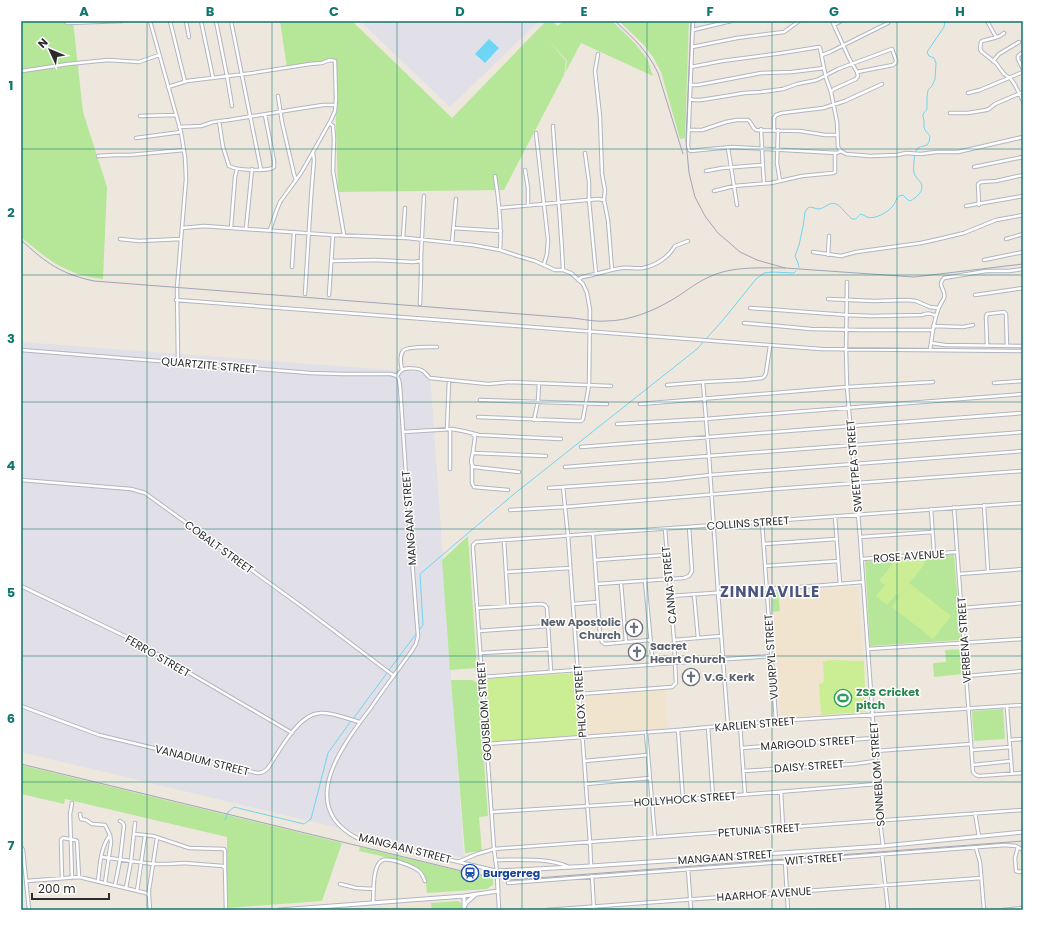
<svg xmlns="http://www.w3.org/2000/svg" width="1044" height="931" font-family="Poppins,sans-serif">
<rect width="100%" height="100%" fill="#eee7de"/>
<path fill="#e1dfe7" d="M360 21H539L450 107Z
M21 342 430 373 464 858 21 752Z"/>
<path fill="#f0e4ce" d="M858 587 864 661 829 660 824 682 819 684 821 715 781 718 773 612 780 611 778 592Z
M665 690 668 728 585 735 582 696Z
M431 903V910H327L372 907Z"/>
<path fill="#b6e799" d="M21 21H73L83 112 107 187 103 279C96 278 88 277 82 275 57 268 40 253 21 237Z
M280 21H352L452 118 546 21H551L558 26 563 21H612C624 33 639 45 648 61 650 66 651 71 653 76L581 43 565 73 567 61 548 39 566 61 564 75 504 190 338 192 334 61 287 68Z
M619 21H689L685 138 680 139 661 72 653 57 644 45Z
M468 536 477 668 450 670 442 560Z
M954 554 961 640 870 646 865 561Z
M778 592 780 611 773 612 772 593Z
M961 649 963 674 934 677 933 663 946 662 945 650Z
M451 680H472L478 683 488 816 479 817 482 851 465 853Z
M1003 709 1005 739 974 741 972 711Z
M21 765 342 843 322 901 227 908V837L65 799 64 804 21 794Z
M360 847 493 879V885L487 889 427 893C426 887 426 880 424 875 417 861 374 855 359 851Z
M458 901 461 903 462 910H432L431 903Z"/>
<path fill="#cbee95" d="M925 558 924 565 909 583 951 616 933 639 892 607 906 588 899 596 896 594 887 605 876 596 885 585 879 581 895 561Z
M829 660 864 661 866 712 821 715 819 684 824 682 823 662Z
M576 673 580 736 490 742 485 679Z"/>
<path fill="#6ed5f4" d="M489 39 499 48 485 63 475 54Z"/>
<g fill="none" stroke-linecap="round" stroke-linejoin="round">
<path stroke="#6ed5f4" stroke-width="1" d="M799 267 798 263 795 256 799 245 803 227 805 212 807 209 809 207C813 207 816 209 819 209 826 208 830 200 838 205 843 209 847 215 852 219 858 220 857 216 861 214 863 215 865 216 867 217 875 220 888 212 893 206 897 201 895 196 903 195L908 200 910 201C916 198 925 191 921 183 919 180 915 177 914 173 913 167 914 151 918 148 921 146 925 146 927 145L929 142 930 136 925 130 924 127V121L923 116V114L927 109V97L928 90 932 86 935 79 936 63 934 58 929 56 927 52 944 27 945 21
M420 629 423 625 420 574 514 494 697 349 723 320 756 279 764 273 772 272 794 273 796 271
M389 670 416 634
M353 719 387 673
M225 820 228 812 234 807 304 824 311 819 328 753 351 721"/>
<defs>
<path id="minor" d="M150 21 181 132 185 157 186 179 177 288 178 362
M170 21 185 82
M186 21 189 37
M201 21 213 78
M216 21 227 76 232 106
M231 21 261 170
M693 21 688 146 689 150 691 151 700 150 732 147 837 153 841 151
M832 21 849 58 857 72 858 76 856 79 834 89 831 92 837 122 838 147 841 151 846 154 870 156 897 155 906 153 921 154 936 152H958L1023 137
M987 21 996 37
M67 23 122 21
M834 25 841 21
M693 30 731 21
M1004 33 1000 36 994 38 982 41 981 42 980 49 982 52 996 63 1004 74 1011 79 1015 85 1023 101
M692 47 737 38 784 32 799 21
M1023 52 1018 56V59L1023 69
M598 54 595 71 600 117 602 174 605 190 604 200 608 220 612 270
M822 55 830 52 888 23
M993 61 999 54 1019 42
M691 67 722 61 782 53 819 47 820 48 826 78 831 92
M22 71 68 64 108 60 139 62 159 55
M690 85H698L761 73 792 72 824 68
M168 87 187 81 253 73 310 64 322 63 330 60 335 61 336 99 335 111 331 120 309 159 301 173 280 202 276 212 270 230
M968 93 980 90 1023 72
M278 96 282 122 294 174 296 180
M690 99 694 100H701L720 97 744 93 761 92 783 89 797 84 817 80 838 69 892 49 896 60V62L893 65 857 72
M950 113H968L986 110 989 109 995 104 1023 92
M140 116 176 115
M219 121 223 147 229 166C235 170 268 172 274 167V161L265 115
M329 123 333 126 334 139 333 171 344 235
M553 126C556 174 561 222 563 270
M179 127 201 126 213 122 229 120 297 109 323 105H335
M761 129 763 169 764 183
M689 130H702L726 122 737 120H748C752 122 751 127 756 130L800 131 825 135H837
M774 130V118L776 115 782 113 823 108 845 101 882 84
M778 130 777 163 780 181
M536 133 548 240 547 254 544 264
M136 138 181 132
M728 148 737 205
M585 153 589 182V200L596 274
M98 156 114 155H130L184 150
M974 167 1023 157
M525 170 528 188V204
M706 171 722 168 762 165
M495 176C499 201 502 225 500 250
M714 191 734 186 771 183 802 176 833 173 835 172V153
M979 205 978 184 981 182 996 181 1023 175
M966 206 1023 196
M499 208 598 199 604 200
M182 228 204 226 332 235 407 238 473 245 500 250 518 256 535 261 555 270H563L571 273 583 284 587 293 590 310 589 385 583 419 581 421H577L478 417
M231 228 235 177 237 169
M453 228 501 231
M246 229 252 169
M403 237 405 208
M120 239 139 241 181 239
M1006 239 1023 234
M452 243 456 199
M813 252 841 256 856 252 921 243 939 239 964 233 996 220 1023 215
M828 255 829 236
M984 260 1023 252
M331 261 376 260 413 262 421 261
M292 267 294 232
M578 280 582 277C595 275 608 270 621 268 628 267 636 269 643 268 655 266 669 257 675 246L688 241
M847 282 846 350 847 387 860 537 880 821 883 846
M305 294C308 249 310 204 314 160L313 153
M329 295 333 235
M975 295 1003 291 1023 288
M828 299 874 301 907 300 916 301 930 307 938 308
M176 300 821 349 1023 351
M420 304 421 274V256L424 196
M750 308 847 315 872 316 922 315C928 313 931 313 936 316
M744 323 811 329 860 330H933
M933 326 963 327 973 325
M931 343 945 345 1023 346
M987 345 986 317 987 314 1004 312 1006 314 1007 346
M21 350 310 373 343 374H391L397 376
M930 350C932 337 933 323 938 310 939 306 942 302 944 298 947 290 936 286 944 278L986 271H1009L1023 269
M402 370C401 365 399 356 403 351 406 346 430 347 437 347
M397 376 399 380 400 386 410 534 418 636 416 644 411 652C397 671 383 690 370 709 342 746 296 806 357 838L497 871 494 849 473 549V545L476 542 1023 503
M397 376C398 375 399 372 401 371 404 367 419 368 423 371 426 373 427 376 430 378L488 384 510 382 611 386
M703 382 709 456 718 592 728 726
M994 383 1023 381
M667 385 703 382 743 380 762 378 764 377 766 373 770 346
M480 400 607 404
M640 404 847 387 933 382
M534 420 538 401 539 383
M617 424 705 419 1023 394
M447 429 449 380
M403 432 452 429 463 431 479 435 561 439
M472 433 475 437 473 452 474 453 546 456
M581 447 851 426 1023 413
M473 452C472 457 469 464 474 467L519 472
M472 466V483L474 487 508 490
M565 467 1023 432
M450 469V429
M21 480 131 489 145 493 304 608 394 676
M563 487 568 536 590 842 591 866
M549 488 666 480 710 475 1023 451
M984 505 988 571
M954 507 973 772 976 775 979 776 1023 773
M931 509 934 554
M510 510 565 507 775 489 1023 471
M835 516 840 584
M762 522 776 721
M593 534 600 636 602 642 605 644 650 640
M860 537 932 532
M504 540 508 606
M764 544 836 539
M862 559 957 552
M596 560 666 555
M765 566 838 561
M506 572 570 568
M959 574 1023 569
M645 581 653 665
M621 583 626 642
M597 584 684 578 689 576 692 571 689 527
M21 586 135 641 292 733
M694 594 698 638
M670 596 814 586 863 582
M573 604 598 602
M477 608 541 604 545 605 547 608 551 672
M962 608 1023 603
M479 631 548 626
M674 640 721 636
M868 649 1023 639
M481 653 549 649
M966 676 1023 671
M482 677 771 656
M580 694 672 687 676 683 674 640 665 529
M21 706 99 735 257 773C262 773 264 772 268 768 279 752 298 714 320 713 333 712 347 719 360 722
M1007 707 1012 774
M740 725 745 794
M708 727 713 797
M678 730 683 800
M646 732 655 837
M1009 740 1023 739
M487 744 678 730 776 721 1023 705
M742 748 874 738
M972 750 1010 747
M875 751 971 744
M585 761 648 755
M973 765 1011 761
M743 771 854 764 876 761
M586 784 650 778
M781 792 783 828
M492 812 652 802 877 784
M975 813 979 837
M80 814 81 819 86 820 92 824 105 825 110 835 111 842 105 883
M134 834 153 836 189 848 224 849 225 851V867
M21 847 23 850 29 910
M1018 847 1015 858 1016 871 1019 872 1023 871
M976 848 980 862 984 910
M882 854 888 910
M102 857 153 864H169L184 863 223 866 225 868 226 910
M495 860C517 860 549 857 569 867
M458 862 477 854 494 849 1023 810
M785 862 788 910
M688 869 691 910
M592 876 594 910
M62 878 61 842V840L63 838 75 840 77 841 79 877
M72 878 70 814 72 803
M27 881 79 877 146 893 149 896 150 910
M98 881C100 866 100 848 110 835
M508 883 1005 845 1016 846 1023 850
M340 884 356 888 374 889
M115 885 120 860 124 826 123 823 120 821
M126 888 131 861 135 823
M137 891 145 836
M498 891 499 910
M149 895V890L157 838
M373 903C374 893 372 868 381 861 387 856 413 866 419 871 422 873 423 877 425 881
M547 910 981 878
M1003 910 1023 908"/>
<path id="tertiary" d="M464 896V910
M464 907 467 902 475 895
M279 910 464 896 498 891 497 871 591 866 883 846 1023 832"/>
</defs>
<use href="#minor" stroke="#b2b5c0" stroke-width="4.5"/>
<use href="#tertiary" stroke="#b2b5c0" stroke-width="5"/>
<use href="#minor" stroke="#fff" stroke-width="2.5"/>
<use href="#tertiary" stroke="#fff" stroke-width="3"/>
<path stroke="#a1a5b7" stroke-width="1" d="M615 21C634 39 647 50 658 73L683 154
M691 21 686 140 689 173 695 197 705 216 718 233 740 252 757 260 785 268 914 277 1023 264
M21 240C46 263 61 274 94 281L572 318C583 319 595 322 606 321 628 321 651 312 670 301 683 294 695 283 709 277 732 266 760 268 785 268
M21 764 470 873 497 878 510 880 1023 841"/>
</g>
<path fill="none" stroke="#0f766e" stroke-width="1" stroke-opacity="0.55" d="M147 21V910M272 21V910M397 21V910M522 21V910M647 21V910M772 21V910M897 21V910M21 149H1023M21 275H1023M21 402H1023M21 529H1023M21 656H1023M21 782H1023"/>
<defs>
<symbol id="church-ring" viewBox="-11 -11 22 22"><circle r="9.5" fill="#fff" stroke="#6b7280" stroke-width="1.5"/><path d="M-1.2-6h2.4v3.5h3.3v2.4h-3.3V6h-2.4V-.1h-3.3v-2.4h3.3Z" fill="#6b7280"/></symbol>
<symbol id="stadium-ring" viewBox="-11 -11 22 22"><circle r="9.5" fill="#fff" stroke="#2e9e5b" stroke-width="1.5"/><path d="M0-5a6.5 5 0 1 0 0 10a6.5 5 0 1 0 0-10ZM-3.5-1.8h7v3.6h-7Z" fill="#2e9e5b"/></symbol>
<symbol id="station-ring" viewBox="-11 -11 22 22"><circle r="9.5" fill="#fff" stroke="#1a4fb4" stroke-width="1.5"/><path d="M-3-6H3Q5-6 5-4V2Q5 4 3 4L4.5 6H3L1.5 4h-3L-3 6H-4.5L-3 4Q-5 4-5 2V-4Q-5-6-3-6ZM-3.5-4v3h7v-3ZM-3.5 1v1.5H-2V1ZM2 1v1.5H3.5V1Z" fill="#1a4fb4"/></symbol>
</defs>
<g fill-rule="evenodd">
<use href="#church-ring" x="624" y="618" width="20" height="20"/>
<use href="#church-ring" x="627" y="642" width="20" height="20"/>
<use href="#church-ring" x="681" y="667" width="20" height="20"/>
<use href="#stadium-ring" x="833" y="688" width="20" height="20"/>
<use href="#station-ring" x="460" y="863" width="20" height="20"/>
</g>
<g text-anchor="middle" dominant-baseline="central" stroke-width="3" stroke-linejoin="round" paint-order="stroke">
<g font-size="11" fill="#2c2c2c" stroke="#fff">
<text transform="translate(209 365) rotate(5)">QUARTZITE STREET</text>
<text transform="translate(854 466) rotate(-95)">SWEETPEA STREET</text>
<text transform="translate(409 518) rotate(-94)">MANGAAN STREET</text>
<text transform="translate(748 523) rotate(-4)">COLLINS STREET</text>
<text transform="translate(219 547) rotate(36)">COBALT STREET</text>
<text transform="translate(909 556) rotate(-4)">ROSE AVENUE</text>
<text transform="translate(669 585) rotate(-95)">CANNA STREET</text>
<text transform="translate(964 640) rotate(-94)">VERBENA STREET</text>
<text transform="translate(158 656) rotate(30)">FERRO STREET</text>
<text transform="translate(771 657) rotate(-94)">VUURPYL STREET</text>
<text transform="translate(580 701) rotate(-94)">PHLOX STREET</text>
<text transform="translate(484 711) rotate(-94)">GOUSBLOM STREET</text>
<text transform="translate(755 724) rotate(-5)">KARLIEN STREET</text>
<text transform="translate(808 743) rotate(-4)">MARIGOLD STREET</text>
<text transform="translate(202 760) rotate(14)">VANADIUM STREET</text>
<text transform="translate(809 766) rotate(-4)">DAISY STREET</text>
<text transform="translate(877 774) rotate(-94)">SONNEBLOM STREET</text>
<text transform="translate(685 799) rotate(-4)">HOLLYHOCK STREET</text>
<text transform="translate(759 830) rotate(-4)">PETUNIA STREET</text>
<text transform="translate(405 848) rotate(14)">MANGAAN STREET</text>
<text transform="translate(725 857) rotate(-4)">MANGAAN STREET</text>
<text transform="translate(814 859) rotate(-4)">WIT STREET</text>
<text transform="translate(764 894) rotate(-4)">HAARHOF AVENUE</text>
</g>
<g font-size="11" font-weight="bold" fill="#5b616d" stroke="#fff" text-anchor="start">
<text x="621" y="622" text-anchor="end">New Apostolic<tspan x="621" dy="13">Church</tspan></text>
<text x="650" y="646">Sacret<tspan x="650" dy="13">Heart Church</tspan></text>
<text x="704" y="677">V.G. Kerk</text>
</g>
<g font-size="11" font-weight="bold" fill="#27864d" stroke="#fff" text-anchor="start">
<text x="856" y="692">ZSS Cricket<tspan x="856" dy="13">pitch</tspan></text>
</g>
<g font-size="11" font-weight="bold" fill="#164399" stroke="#fff" text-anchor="start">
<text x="483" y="873">Burgerreg</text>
</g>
<g font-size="15" font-weight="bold" letter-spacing="1" fill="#4a5680" stroke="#fff">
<text x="770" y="591">ZINNIAVILLE</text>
</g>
</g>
<rect width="1044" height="931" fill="none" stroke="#ffffff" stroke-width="44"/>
<g transform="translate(50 50) rotate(314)" stroke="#ffffff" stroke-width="3" paint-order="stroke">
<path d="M0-3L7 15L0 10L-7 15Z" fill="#2c2c2c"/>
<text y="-6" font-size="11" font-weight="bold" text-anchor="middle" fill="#2c2c2c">N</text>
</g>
<path d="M32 893v6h77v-6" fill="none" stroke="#2c2c2c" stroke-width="2"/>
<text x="38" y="893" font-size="12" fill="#2c2c2c" stroke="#ffffff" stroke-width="3" paint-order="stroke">200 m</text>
<rect x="22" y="22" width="1000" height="887" fill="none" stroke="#0f766e" stroke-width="1.5"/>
<g font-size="13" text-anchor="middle" font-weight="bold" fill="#0f766e">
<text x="84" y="16">A</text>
<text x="210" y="16">B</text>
<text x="334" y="16">C</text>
<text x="460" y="16">D</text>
<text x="584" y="16">E</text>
<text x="710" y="16">F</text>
<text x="834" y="16">G</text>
<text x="960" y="16">H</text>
<text x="11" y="90">1</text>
<text x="11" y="217">2</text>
<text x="11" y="343">3</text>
<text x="11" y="470">4</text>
<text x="11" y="597">5</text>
<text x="11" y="723">6</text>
<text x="11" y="850">7</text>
</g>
</svg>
